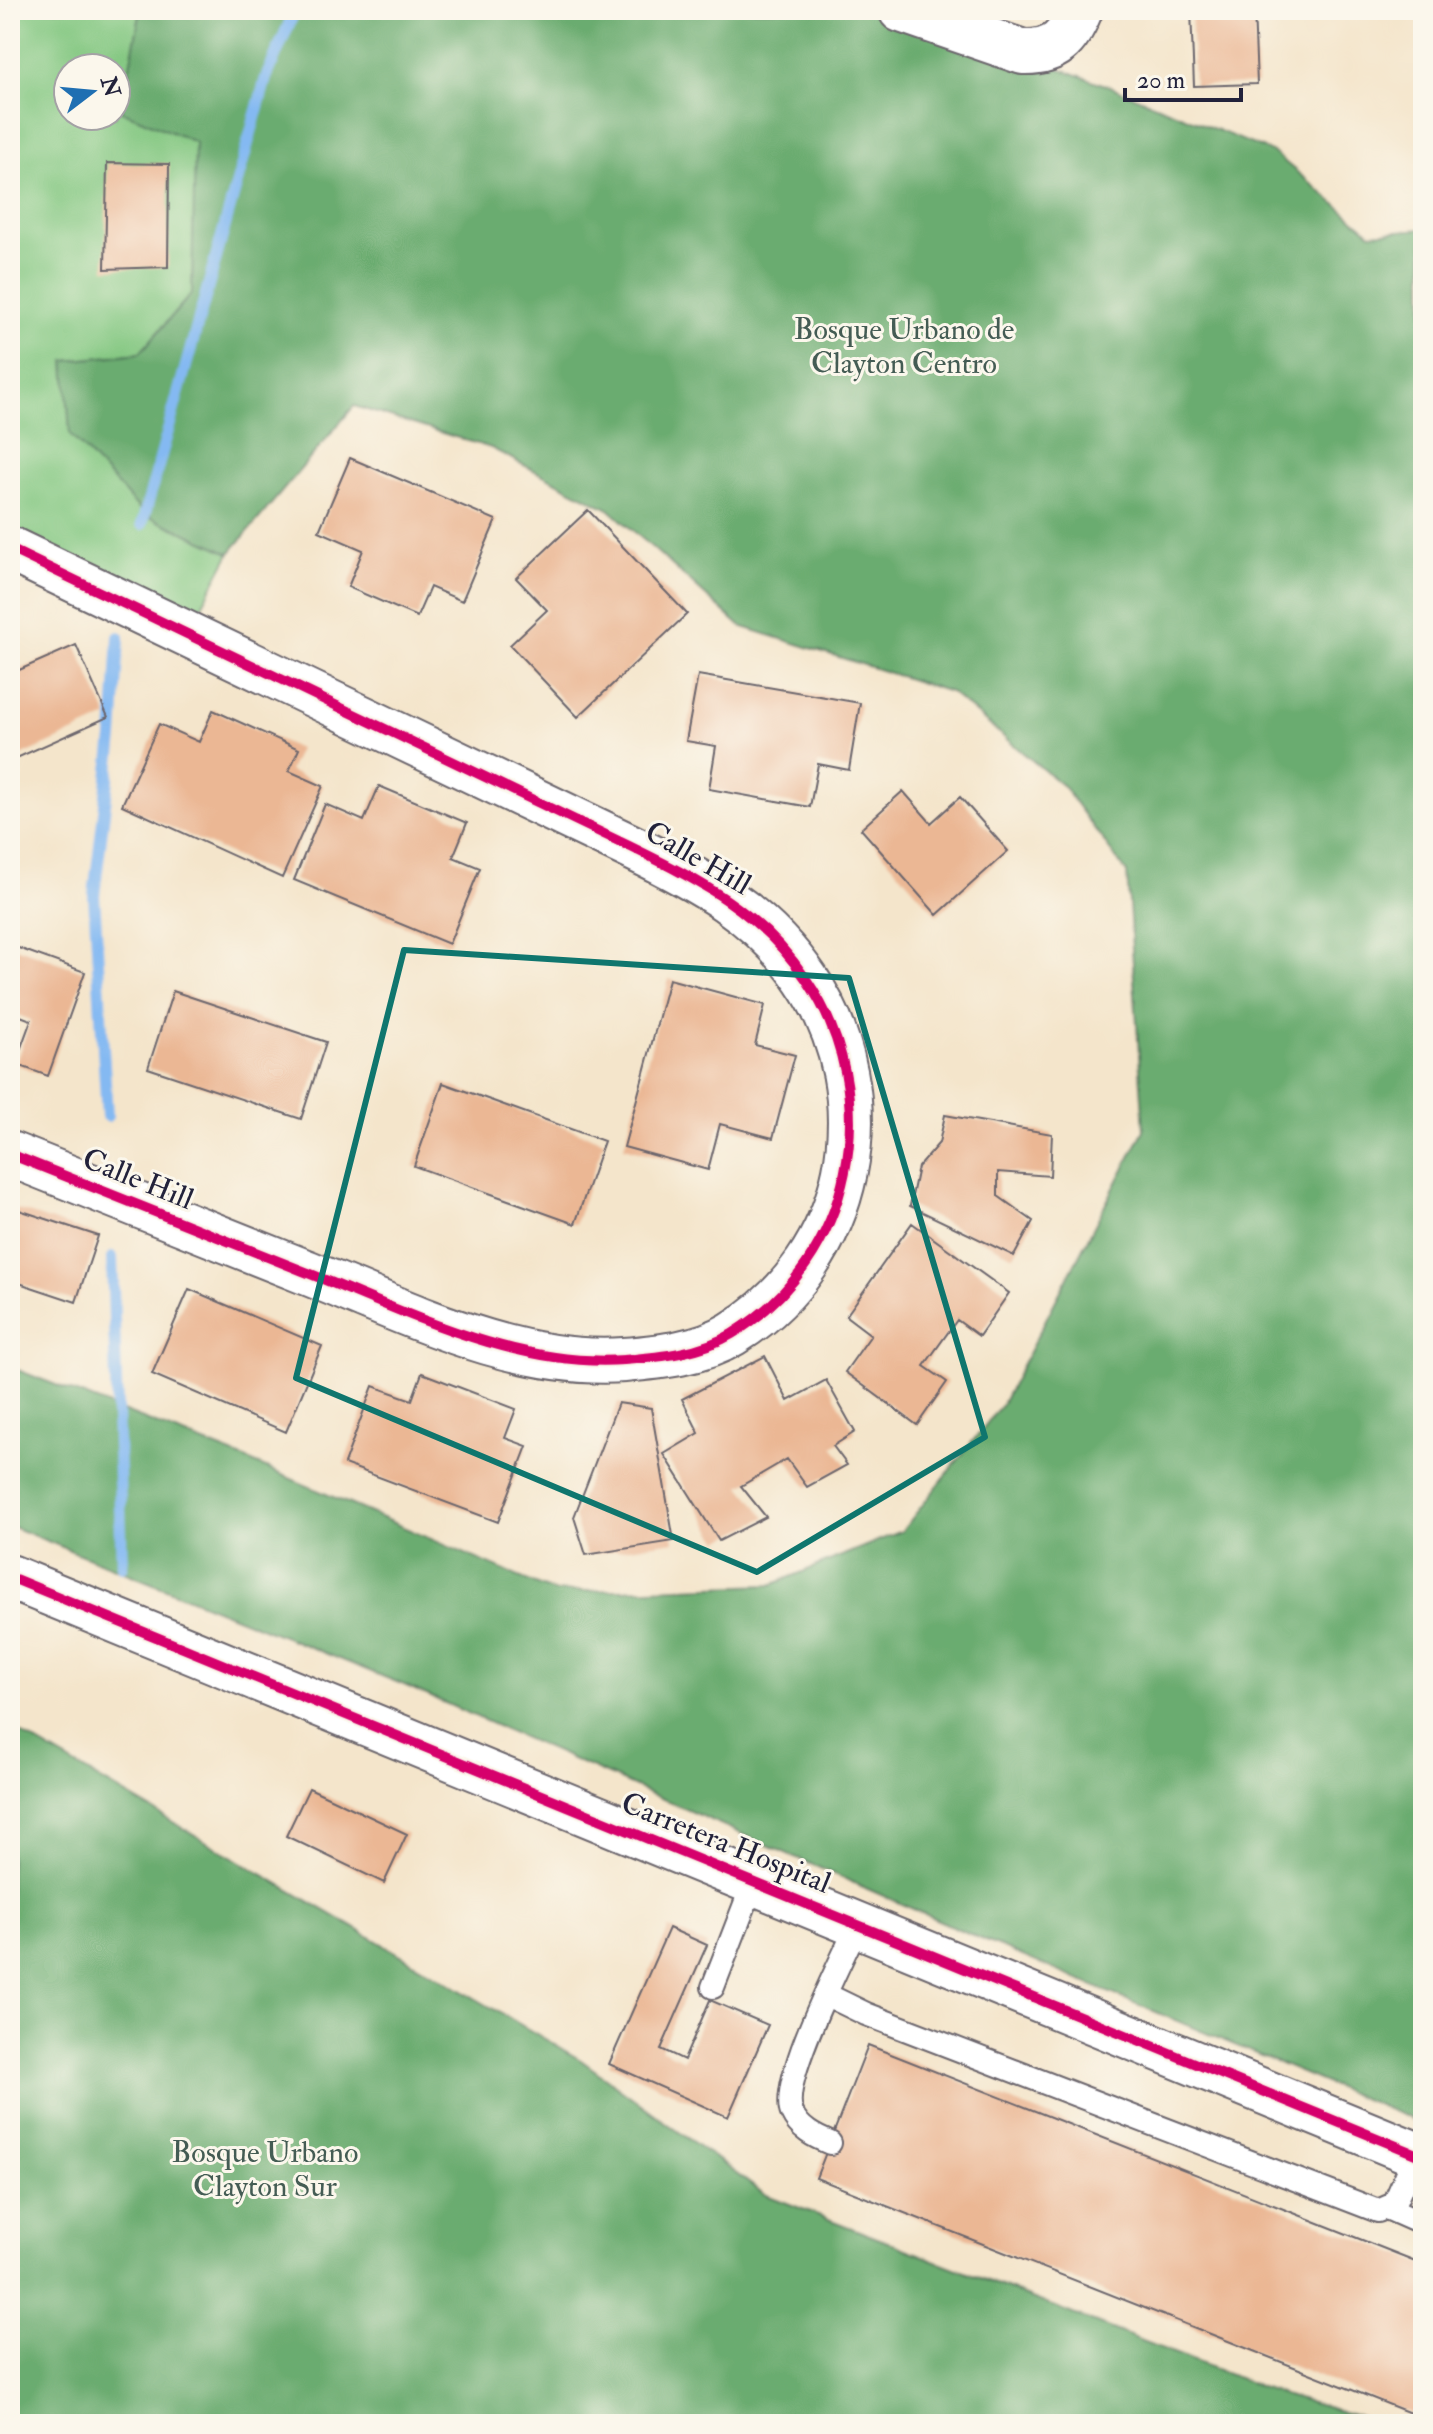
<svg xmlns="http://www.w3.org/2000/svg" width="1433" height="2434" font-family="'IM FELL Double Pica',serif">
<rect width="100%" height="100%" fill="#fbf7ec"/>
<filter id="ink" filterUnits="userSpaceOnUse"><feTurbulence type="fractalNoise" baseFrequency=".0125" numOctaves="2"/><feDisplacementMap in="SourceGraphic" scale="16" xChannelSelector="R" yChannelSelector="G"/><feConvolveMatrix kernelMatrix="1 2 1 2 8 2 1 2 1" color-interpolation-filters="sRGB"/></filter>
<filter id="wash" filterUnits="userSpaceOnUse"><feTurbulence type="fractalNoise" baseFrequency=".006" numOctaves="4" result="noise"/><feDisplacementMap in="SourceGraphic" scale="32" xChannelSelector="R" yChannelSelector="G"/><feGaussianBlur stdDeviation="1.8" result="paint"/><feColorMatrix in="noise" values="0 0 0 0 0 0 0 0 0 0 0 0 0 0 0 0 0 1.4 0 .05"/><feComposite in="paint" operator="in"/></filter>
<g filter="url(#wash)">
<rect width="100%" height="100%" fill="#f4e5cb"/>
<path fill="#83c781" stroke="#52745e" stroke-width="2" fill-rule="evenodd" d="M10 10H141L122 110 196 142 192 293 140 353 66 361 145 515 230 553 187 634 10 549ZM68 68H116V116H68Z"/>
<path fill="#6aac6f" stroke="#466755" stroke-width="2" d="M141 10H897L1114 88 1274 153 1371 233 1423 229V2124L979 1938 404 1685 10 1526V1367L245 1459 554 1592 771 1585 902 1531 1002 1404 1144 1130 1127 873 1063 786 950 692 740 626 609 509 491 448 354 406 230 553 145 515 70 434 65 361 140 353 192 293 195 142 121 111Z
M10 1727 581 2060 764 2194 1279 2394 1386 2424H10Z"/>
<g fill="none" stroke-linecap="round" stroke-linejoin="round">
<path stroke="#84b9f2" stroke-width="12" d="M142 524 266 78 295 10
M107 1116 94 895 113 738 119 637
M112 1258 122 1566"/>
</g>
<g id="blocks">
<path fill="#ebb794" d="M1191 10H1254L1257 84 1194 86Z
M107 163 169 164 168 267 105 269Z
M350 458 496 520 462 601 430 587 417 617 348 587 363 550 319 531Z
M588 510 687 614 578 717 510 645 547 610 516 578Z
M76 645 108 717 10 761V674Z
M698 675 860 703 849 770 818 764 810 807 709 789 716 746 686 741Z
M213 710 299 749 289 771 323 786 282 878 122 805 159 724 199 742Z
M379 786 467 823 453 857 480 868 449 944 294 880 325 804 364 821Z
M903 791 931 823 960 797 1008 851 937 915 861 829Z
M10 945 85 972 48 1076 15 1064 31 1020 10 1012Z
M669 979 765 1005 755 1045 795 1055 773 1138 720 1124 708 1170 624 1147Z
M173 991 326 1042 301 1119 148 1068Z
M443 1083 604 1141 575 1224 414 1166Z
M945 1115 1052 1134 1050 1176 998 1172V1196L1033 1221 1014 1256 910 1206 918 1167 939 1143Z
M10 1207 98 1236 76 1302 10 1280Z
M912 1223 1009 1293 979 1336 957 1320 924 1366 947 1382 917 1425 845 1372 871 1335 846 1316Z
M189 1289 322 1346 286 1432 152 1374Z
M765 1356 788 1401 826 1380 855 1432 833 1446 847 1465 807 1487 787 1459 741 1486 766 1517 719 1541 664 1454 699 1433 682 1399Z
M422 1373 516 1409 505 1438 527 1446 498 1522 344 1464 373 1386 412 1400Z
M618 1403 651 1408 674 1541 586 1555 574 1517Z
M309 1788 407 1834 384 1883 286 1836Z
M669 1928 707 1945 661 2049 684 2060 710 2000 768 2025 728 2117 609 2064Z
M868 2045 1423 2264V2418L816 2178Z"/>
</g>
</g>
<g filter="url(#ink)">
<use href="#blocks" fill-opacity="0" stroke="#6c666d" stroke-width="2"/>
<g fill="none" stroke-linecap="round" stroke-linejoin="round">
<defs>
<path id="lane" d="M713 1987 754 1881
M827 1995 866 2014 1378 2211 1394 2204 1416 2154
M830 2143C815 2137 799 2129 792 2113 778 2082 843 1958 858 1924
M1389 2209 1423 2224"/>
<path id="street" d="M901 10 1023 52C1056 53 1068 39 1080 10
M10 549 629 846C699 880 761 912 806 979 886 1096 854 1260 732 1334 701 1353 660 1357 624 1360 514 1368 402 1310 303 1271 205 1232 108 1193 10 1154
M10 1577 1423 2157"/>
</defs>
<use href="#lane" stroke="#6c666d" stroke-width="26"/>
<use href="#street" stroke="#6c666d" stroke-width="48"/>
<use href="#lane" stroke="#fff" stroke-width="22"/>
<use href="#street" stroke="#fff" stroke-width="44"/>
<defs>
<path id="cycleway" d="M10 549 629 846C699 880 761 912 806 979 886 1096 854 1260 732 1334 701 1353 660 1357 624 1360 514 1368 402 1310 303 1271 205 1232 108 1193 10 1154
M10 1577 1423 2157"/>
</defs>
<use href="#cycleway" stroke="#fbf7ec" stroke-width="15"/>
<use href="#cycleway" stroke="#d6006c" stroke-width="10"/>
</g>
</g>
<path fill="none" stroke="#0f766e" stroke-width="6" stroke-linejoin="round" d="M404 950 849 978 985 1437 757 1572 296 1378Z"/>
<g text-anchor="middle" dominant-baseline="central" stroke-width="6" stroke-linejoin="round" paint-order="stroke">
<g font-size="30" fill="#445c54" stroke="#fbf7ec">
<text x="904" y="329">Bosque Urbano de<tspan x="904" dy="34">Clayton Centro</tspan></text>
<text x="265" y="2152">Bosque Urbano<tspan x="265" dy="34">Clayton Sur</tspan></text>
</g>
<g font-size="30" fill="#22223b" stroke="#fbf7ec">
<text transform="translate(698 858) rotate(30)">Calle Hill</text>
<text transform="translate(138 1179) rotate(22)">Calle Hill</text>
<text transform="translate(726 1843) rotate(22)">Carretera Hospital</text>
</g>
</g>
<rect width="1433" height="2434" fill="none" stroke="#fbf7ec" stroke-width="40"/>
<g transform="translate(92 92) rotate(74)"><circle r="38" fill="#fbf7ec" stroke="#a4a2a5" stroke-width="2"/>
<path d="M0-6L14 30L0 20L-14 30Z" fill="#1f6fb2"/>
<text y="-12" font-size="22" font-weight="bold" text-anchor="middle" fill="#22223b">N</text>
</g>
<path d="M1125 88v12h116v-12" fill="none" stroke="#22223b" stroke-width="4"/>
<text x="1137" y="88" font-size="24" fill="#22223b" stroke="#fbf7ec" stroke-width="6" paint-order="stroke">20 m</text>
</svg>
